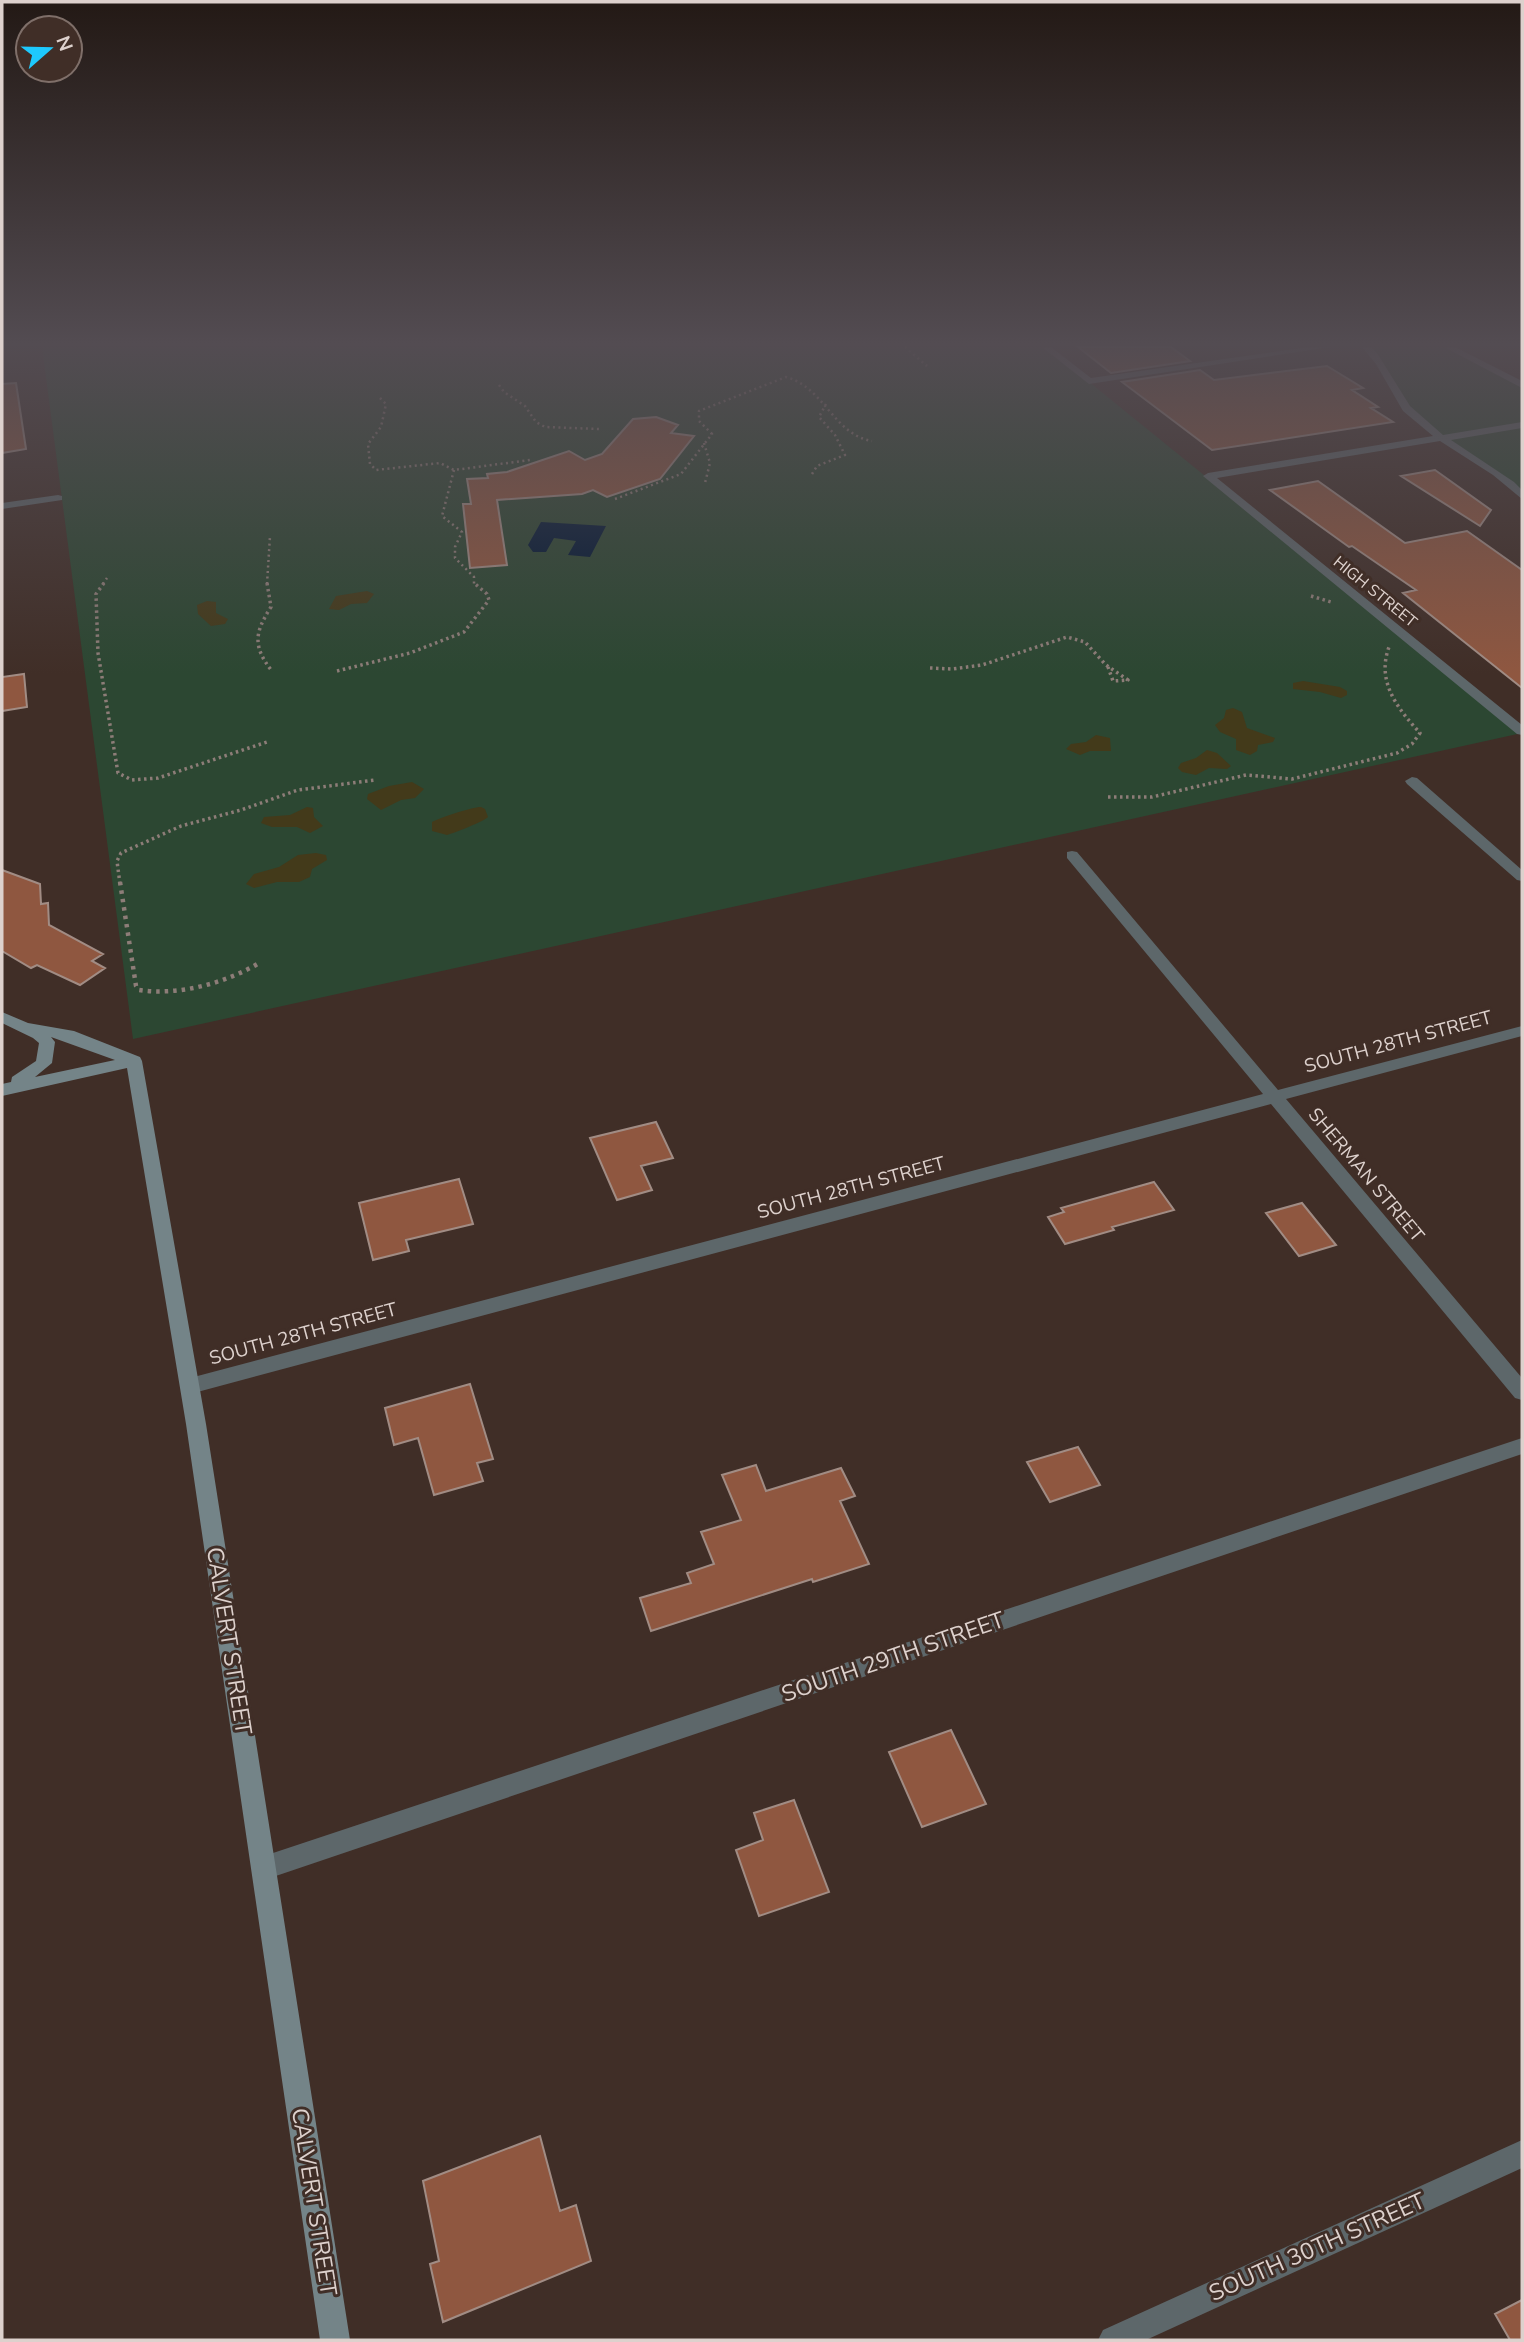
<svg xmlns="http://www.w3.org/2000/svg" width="1524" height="2342" font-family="'Nunito Sans',sans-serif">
<rect width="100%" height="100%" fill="#402e27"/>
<path fill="#2c4732" d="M42 347H1046L1522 733 133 1039Z
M1366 347H1449L1522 385V496L1415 417 1380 360Z"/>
<path fill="#433a1a" d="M367 591 374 594 367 603 351 604 339 610 329 609 336 596Z
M207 601 216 602V613L228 619 225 624 211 626 198 614 197 605Z
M1303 681 1340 687 1347 691V695L1341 698 1320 692 1293 689V683Z
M1233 708 1242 712 1247 728 1275 738 1273 742 1258 745 1257 751 1250 755 1236 750V739L1220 732 1215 725 1224 718 1226 710Z
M1096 735 1110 738 1111 751H1090L1080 755 1066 749 1071 744 1086 742Z
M1207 750 1217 753 1231 766 1227 769 1209 768 1196 775 1182 772 1178 768 1181 763 1196 758Z
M412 782 424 789 415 798 401 800 381 810 367 799 368 794 389 786Z
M307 807 313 808 314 817 323 826 310 833 297 827H272L261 823 264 817 290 815Z
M481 807 485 809 488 817C485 821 454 833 447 835L432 831V822C439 818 472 807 481 807Z
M316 853 326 855 327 860 312 869 310 877 299 882H277L254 888 246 884 254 874 279 867 298 855Z"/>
<path fill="#001734" d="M541 522 606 526 590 557 568 555 576 541 554 538 546 552H533L528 545Z"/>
<path fill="#8f5740" stroke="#a18c84" stroke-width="2" d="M1078 347H1171L1190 361 1111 373Z
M1327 366 1363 388 1352 390 1378 407 1371 408 1393 422 1212 450 1122 382 1200 370 1214 380Z
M16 383 26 449 2 453V384Z
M656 417 678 425 671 433 694 436 660 479 607 497 593 490 582 494 497 500 507 565 470 568 463 504H471L467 479 488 478 487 474 507 472 569 451 585 460 602 454 633 419Z
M1435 470 1491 510 1480 526 1401 476Z
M1318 481 1405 543 1467 531 1522 570V688L1403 593 1416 590 1352 546 1349 547 1270 490Z
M24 674 27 707 2 711V677Z
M2 870 40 884 41 904 48 903 49 925 103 954 92 961 105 968 80 985 37 965 31 968 2 951Z
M656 1122 673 1158 641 1166 652 1190 617 1200 590 1138Z
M459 1179 473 1224 406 1240 409 1251 373 1260 359 1203Z
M1154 1182 1174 1210 1112 1227 1114 1230 1065 1244 1048 1217 1064 1212 1061 1208Z
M1302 1203 1336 1245 1299 1256 1266 1213Z
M470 1384 493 1459 477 1463 483 1481 434 1495 418 1438 394 1445 385 1408Z
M1078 1447 1100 1485 1050 1502 1027 1462Z
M756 1465 766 1491 841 1468 855 1496 840 1501 869 1564 813 1582 812 1579 651 1631 640 1598 691 1583 687 1573 714 1564 701 1532 741 1520 722 1475Z
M951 1730 986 1804 922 1827 889 1752Z
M794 1800 829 1892 759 1916 736 1850 763 1840 754 1813Z
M540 2136 560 2211 576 2205 591 2261 443 2322 430 2264 439 2261 423 2181Z
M1522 2300V2340H1510L1495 2314Z"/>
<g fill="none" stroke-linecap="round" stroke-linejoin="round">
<path stroke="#8d7d78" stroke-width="2.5" stroke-dasharray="2 3.5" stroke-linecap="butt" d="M905 347 927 366
M499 385 504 392 525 406 536 422 545 427 599 429
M380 398 386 404 381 427 368 444 370 464 376 470 440 463 454 470 530 460
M704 443 710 463 705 483
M454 470 442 516 462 532 455 547V558L474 577V584
M812 474 817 466 845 455 835 435 819 417 826 404
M615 499 681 474 712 434 699 421V411L786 377C824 387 834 435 872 441
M103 584 107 578
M267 584 270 536"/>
<path stroke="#8d7d78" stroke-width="3.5" stroke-dasharray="2.5 3.5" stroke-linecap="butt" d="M104 583 96 594 98 653 118 773 132 780 158 778 270 741
M267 583 271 607C255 632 252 646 272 671
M1311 596 1331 602
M930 668 952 669 982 665 1067 637 1085 642 1106 665 1128 680 1113 681 1108 667
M337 671 410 653 464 632 489 600 487 594 474 583
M1108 797H1152L1246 775 1292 779 1397 753 1412 744 1420 733C1398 709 1376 682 1389 647
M120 884 117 861 121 853 181 826 241 810 298 790 375 780"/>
<path stroke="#8d7d78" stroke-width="4.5" stroke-dasharray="3.5 5" stroke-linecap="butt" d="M120 882 136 986 139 990C178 996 226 983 259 963"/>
<path fill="#5d676a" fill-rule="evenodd" d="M1042 347H1051L1091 378 1309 347H1330L1089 384Z
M1362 347H1371L1377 353 1410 406 1443 435 1522 422V428L1451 440 1514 482 1522 490V499L1493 475 1440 441 1217 478 1522 725V735L1517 734 1203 476 1208 473 1433 436 1403 411 1376 364Z
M1444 347H1455L1522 381V388Z
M58 495 62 496V500L2 509V503Z
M1412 777 1417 778 1522 870V881L1517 880 1407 784 1405 781Z
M1072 851 1077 852 1278 1090 1522 1026V1036L1286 1099 1522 1378V1400L1515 1398 1271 1104 190 1394 183 1392 180 1386 183 1380 190 1378 1263 1094 1067 858V852Z
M1522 1438V1454L264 1880 255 1877 252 1868 255 1859 264 1856Z
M1522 2140V2168L1146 2340H1098L1103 2330Z"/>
<path fill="#748488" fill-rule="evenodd" d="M2 1012 28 1023 74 1031 140 1057 142 1061 206 1424 350 2340H320L186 1424 127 1068 2 1096V1084L11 1082 12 1077 36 1061 39 1043 33 1038 2 1023ZM51 1037 115 1060 35 1077 52 1063 55 1042Z"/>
</g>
<linearGradient id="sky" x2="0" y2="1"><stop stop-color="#231915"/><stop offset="0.51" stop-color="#534c52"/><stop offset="1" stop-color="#534c52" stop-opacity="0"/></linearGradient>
<rect width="1524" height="674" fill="url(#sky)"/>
<g text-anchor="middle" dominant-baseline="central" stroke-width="6" stroke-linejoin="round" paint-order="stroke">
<g font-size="16" fill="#ddd1cd" stroke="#402e27">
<text transform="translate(1375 592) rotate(39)">HIGH STREET</text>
</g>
<g font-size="19" fill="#ddd1cd" stroke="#402e27">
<text transform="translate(1398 1042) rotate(-15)">SOUTH 28TH STREET</text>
<text transform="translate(1366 1175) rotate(50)">SHERMAN STREET</text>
<text transform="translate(851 1188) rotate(-15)">SOUTH 28TH STREET</text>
<text transform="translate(303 1334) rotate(-15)">SOUTH 28TH STREET</text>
</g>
<g font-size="23" fill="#ddd1cd" stroke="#402e27">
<text transform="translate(229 1641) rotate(81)">CALVERT STREET</text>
<text transform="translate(893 1657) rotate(-19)">SOUTH 29TH STREET</text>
<text transform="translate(314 2202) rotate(81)">CALVERT STREET</text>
<text transform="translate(1317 2247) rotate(-24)">SOUTH 30TH STREET</text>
</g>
</g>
<rect width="1524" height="2342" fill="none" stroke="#ddd1cd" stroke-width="7"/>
<g transform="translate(49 49) rotate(70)"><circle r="33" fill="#402e27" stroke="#7f6f69" stroke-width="2"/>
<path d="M0-5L12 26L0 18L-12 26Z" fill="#1ec9fd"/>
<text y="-10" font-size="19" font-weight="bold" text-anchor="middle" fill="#ddd1cd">N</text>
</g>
</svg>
